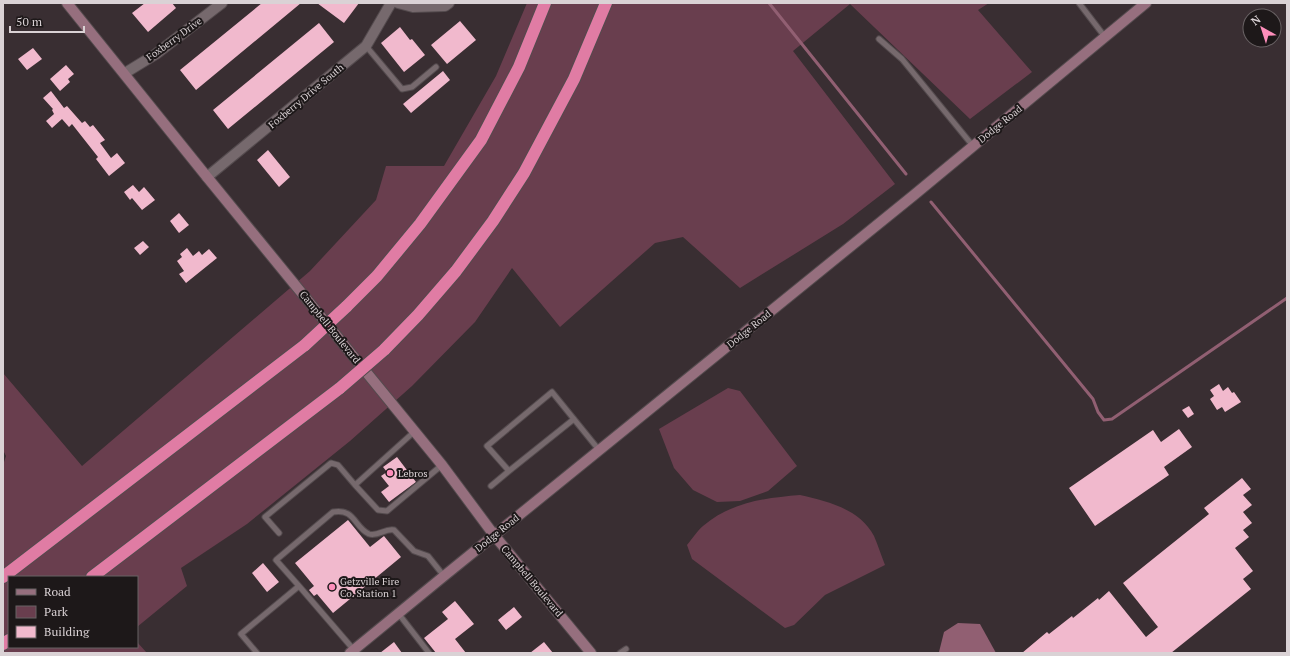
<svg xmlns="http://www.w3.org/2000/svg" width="1290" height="656" font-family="'PT Serif',serif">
<rect width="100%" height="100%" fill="#392e32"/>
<path fill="#693e4e" d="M527 3H989L978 10 1032 72 970 119 850 4 793 51 895 184 843 224 740 288 683 237 655 243 560 327 512 268 475 322 412 386 350 441 247 524 181 568 187 586 137 627V577H9V647H137V642L147 653H3V465L6 456 3 450V373L82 466 310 271 376 200 386 166H444L496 76Z
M728 388 740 391 797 466 768 491 740 501 717 502 693 490 674 468 659 429Z
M800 495C827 501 860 509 874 536 878 545 881 555 885 565L825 595 794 625 785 628 692 559 687 545C692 539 697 531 703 526 731 502 765 498 800 495Z"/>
<path fill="#915f72" d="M958 623 980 624 996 653H939V652L944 632Z"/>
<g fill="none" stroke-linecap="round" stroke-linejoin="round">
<path stroke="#915f72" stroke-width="3" d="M769 3 906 174
M931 202 1093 399 1098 412 1104 420 1112 419 1287 298"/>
</g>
<path fill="#f1b9cd" d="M145 3H172L176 8 148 32 132 13Z
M262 3H301L196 90 180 70Z
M317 3H359L344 23Z
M460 21 476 40 447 64 431 45Z
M319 23 334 42 228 129 213 110Z
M400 27 410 40 412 39 425 55 404 72 381 43Z
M33 48 42 59 27 70 18 59Z
M66 65 74 74 68 79 70 82 60 91 50 79Z
M443 71 450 80 411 113 403 104Z
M51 91 64 108 67 106 82 123 85 121 90 127 93 125 105 140 100 143 111 158 117 153 125 163 109 176 96 159 98 157 72 124 69 127 62 119 52 128 46 121 54 114 52 110 53 109 43 98Z
M268 150 290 177 279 187 257 160Z
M133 185 139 192 144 187 155 200 142 210 132 198 130 200 124 192Z
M179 213 189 225 179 233 170 221Z
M143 241 149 247 140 255 134 248Z
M187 248 193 256 199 251 202 255 209 249 217 258 186 283 179 274 184 271 177 261 182 257 180 254Z
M1219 384 1223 391 1228 387 1232 393 1234 392 1241 402 1225 412 1222 407 1217 410 1210 399 1214 396 1210 390Z
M1189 406 1194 414 1188 418 1182 410Z
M1179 429 1192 447 1164 467 1169 475 1095 526 1069 488 1153 430 1161 442Z
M397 457 416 482 389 502 381 492 389 486 381 476 387 472 383 467Z
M1242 478 1251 489 1243 495 1252 505 1243 512 1252 523 1243 530 1249 537 1235 548 1253 571 1243 579 1251 589 1171 653H1022L1047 632 1049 634 1072 616 1073 618 1098 598 1099 600 1109 591 1146 637 1158 627 1123 583 1209 514 1204 508Z
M348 520 370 547 384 536 401 557 333 613 317 594 314 596 309 590 314 586 295 563Z
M263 563 279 582 267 592 252 573Z
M455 601 474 624 455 639 466 653H436L424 638 448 619 442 612Z
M514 607 522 617 506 630 498 620Z
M394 642 402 653H380Z
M544 642 553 653H530Z"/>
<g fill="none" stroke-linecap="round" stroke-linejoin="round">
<defs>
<path id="lane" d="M1079 3 1105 37
M879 39 902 59 973 146
M366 46 402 89 412 87 436 67
M415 431 355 485 378 510 387 511 442 465
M509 471 574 419
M491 486 509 471 487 446 552 392 599 450
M279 533 265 517 331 463 338 465 355 485
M299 586 276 560 333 512C355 508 354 527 369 534 378 537 385 528 394 530L414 551 428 556 444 576
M398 613 429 653
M257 653 241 634 299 586 354 650
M620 653 626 649"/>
<path id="street" d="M398 3 413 7 445 6 449 3
M125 73 156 54 222 3
M207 177 366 46 391 3"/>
<path id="secondary" d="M67 3 207 177 442 465 494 535 591 653
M350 653 444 576 914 195 1146 3"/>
<path id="highway" d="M346 307 377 276 420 224 481 140 519 67 545 3
M384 350 418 315 456 271 493 221 524 173 574 79 606 3
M3 577 305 345
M92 577 340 388
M3 644 9 640"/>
</defs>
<use href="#lane" stroke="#544b4e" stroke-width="7"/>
<use href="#street" stroke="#544b4e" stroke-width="12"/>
<use href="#secondary" stroke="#544b4e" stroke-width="12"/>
<use href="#highway" stroke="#544b4e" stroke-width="14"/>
<use href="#lane" stroke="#76696d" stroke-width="5"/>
<use href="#street" stroke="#76696d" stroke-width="10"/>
<use href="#secondary" stroke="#966f7e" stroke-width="10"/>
<use href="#highway" stroke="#e07ca4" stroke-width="12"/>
<defs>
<path id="highway-bridge" d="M305 345 346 307
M340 388 384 350"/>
</defs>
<use href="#highway-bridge" stroke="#544b4e" stroke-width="14" stroke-linecap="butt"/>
<use href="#highway-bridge" stroke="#e07ca4" stroke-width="12"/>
</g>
<g fill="#fe8ebb" stroke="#1d1819" stroke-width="1.5">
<circle cx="390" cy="473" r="4"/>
<circle cx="332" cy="587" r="4"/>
</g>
<g text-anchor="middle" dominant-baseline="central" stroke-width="4" stroke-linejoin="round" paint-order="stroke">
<g font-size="10" fill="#dad2d5" stroke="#1d1819">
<text transform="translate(174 39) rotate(-36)">Foxberry Drive</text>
<text transform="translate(306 96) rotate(-40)">Foxberry Drive South</text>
<text transform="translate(1000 124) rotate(-39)">Dodge Road</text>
<text transform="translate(330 327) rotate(51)">Campbell Boulevard</text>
<text transform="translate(749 329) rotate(-39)">Dodge Road</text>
<text transform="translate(497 533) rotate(-39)">Dodge Road</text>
<text transform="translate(532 581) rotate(50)">Campbell Boulevard</text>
</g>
<g font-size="10" fill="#dad2d5" stroke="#1d1819" text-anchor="start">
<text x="398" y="473">Lebros</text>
<text x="340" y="581">Getzville Fire<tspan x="340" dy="12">Co. Station 1</tspan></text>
</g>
</g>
<rect width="1290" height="656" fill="none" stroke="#dad2d5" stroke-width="8"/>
<rect x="8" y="576" width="130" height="72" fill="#1d1819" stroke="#696264"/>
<rect x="16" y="589" width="20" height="6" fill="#966f7e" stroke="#696264"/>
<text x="44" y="596" font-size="12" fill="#dad2d5">Road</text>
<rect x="16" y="606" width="20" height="12" fill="#693e4e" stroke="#696264"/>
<text x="44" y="616" font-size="12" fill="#dad2d5">Park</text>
<rect x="16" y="626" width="20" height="12" fill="#f1b9cd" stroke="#696264"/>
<text x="44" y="636" font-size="12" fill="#dad2d5">Building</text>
<g transform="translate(1262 28) rotate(321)"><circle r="19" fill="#1d1819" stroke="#696264"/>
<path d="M0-3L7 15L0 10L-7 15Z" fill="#fe8ebb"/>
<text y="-6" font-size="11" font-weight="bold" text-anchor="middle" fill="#dad2d5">N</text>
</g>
<path d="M10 26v6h74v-6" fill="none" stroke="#dad2d5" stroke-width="2"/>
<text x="16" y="26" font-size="12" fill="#dad2d5" stroke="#1d1819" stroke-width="3" paint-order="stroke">50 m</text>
</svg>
